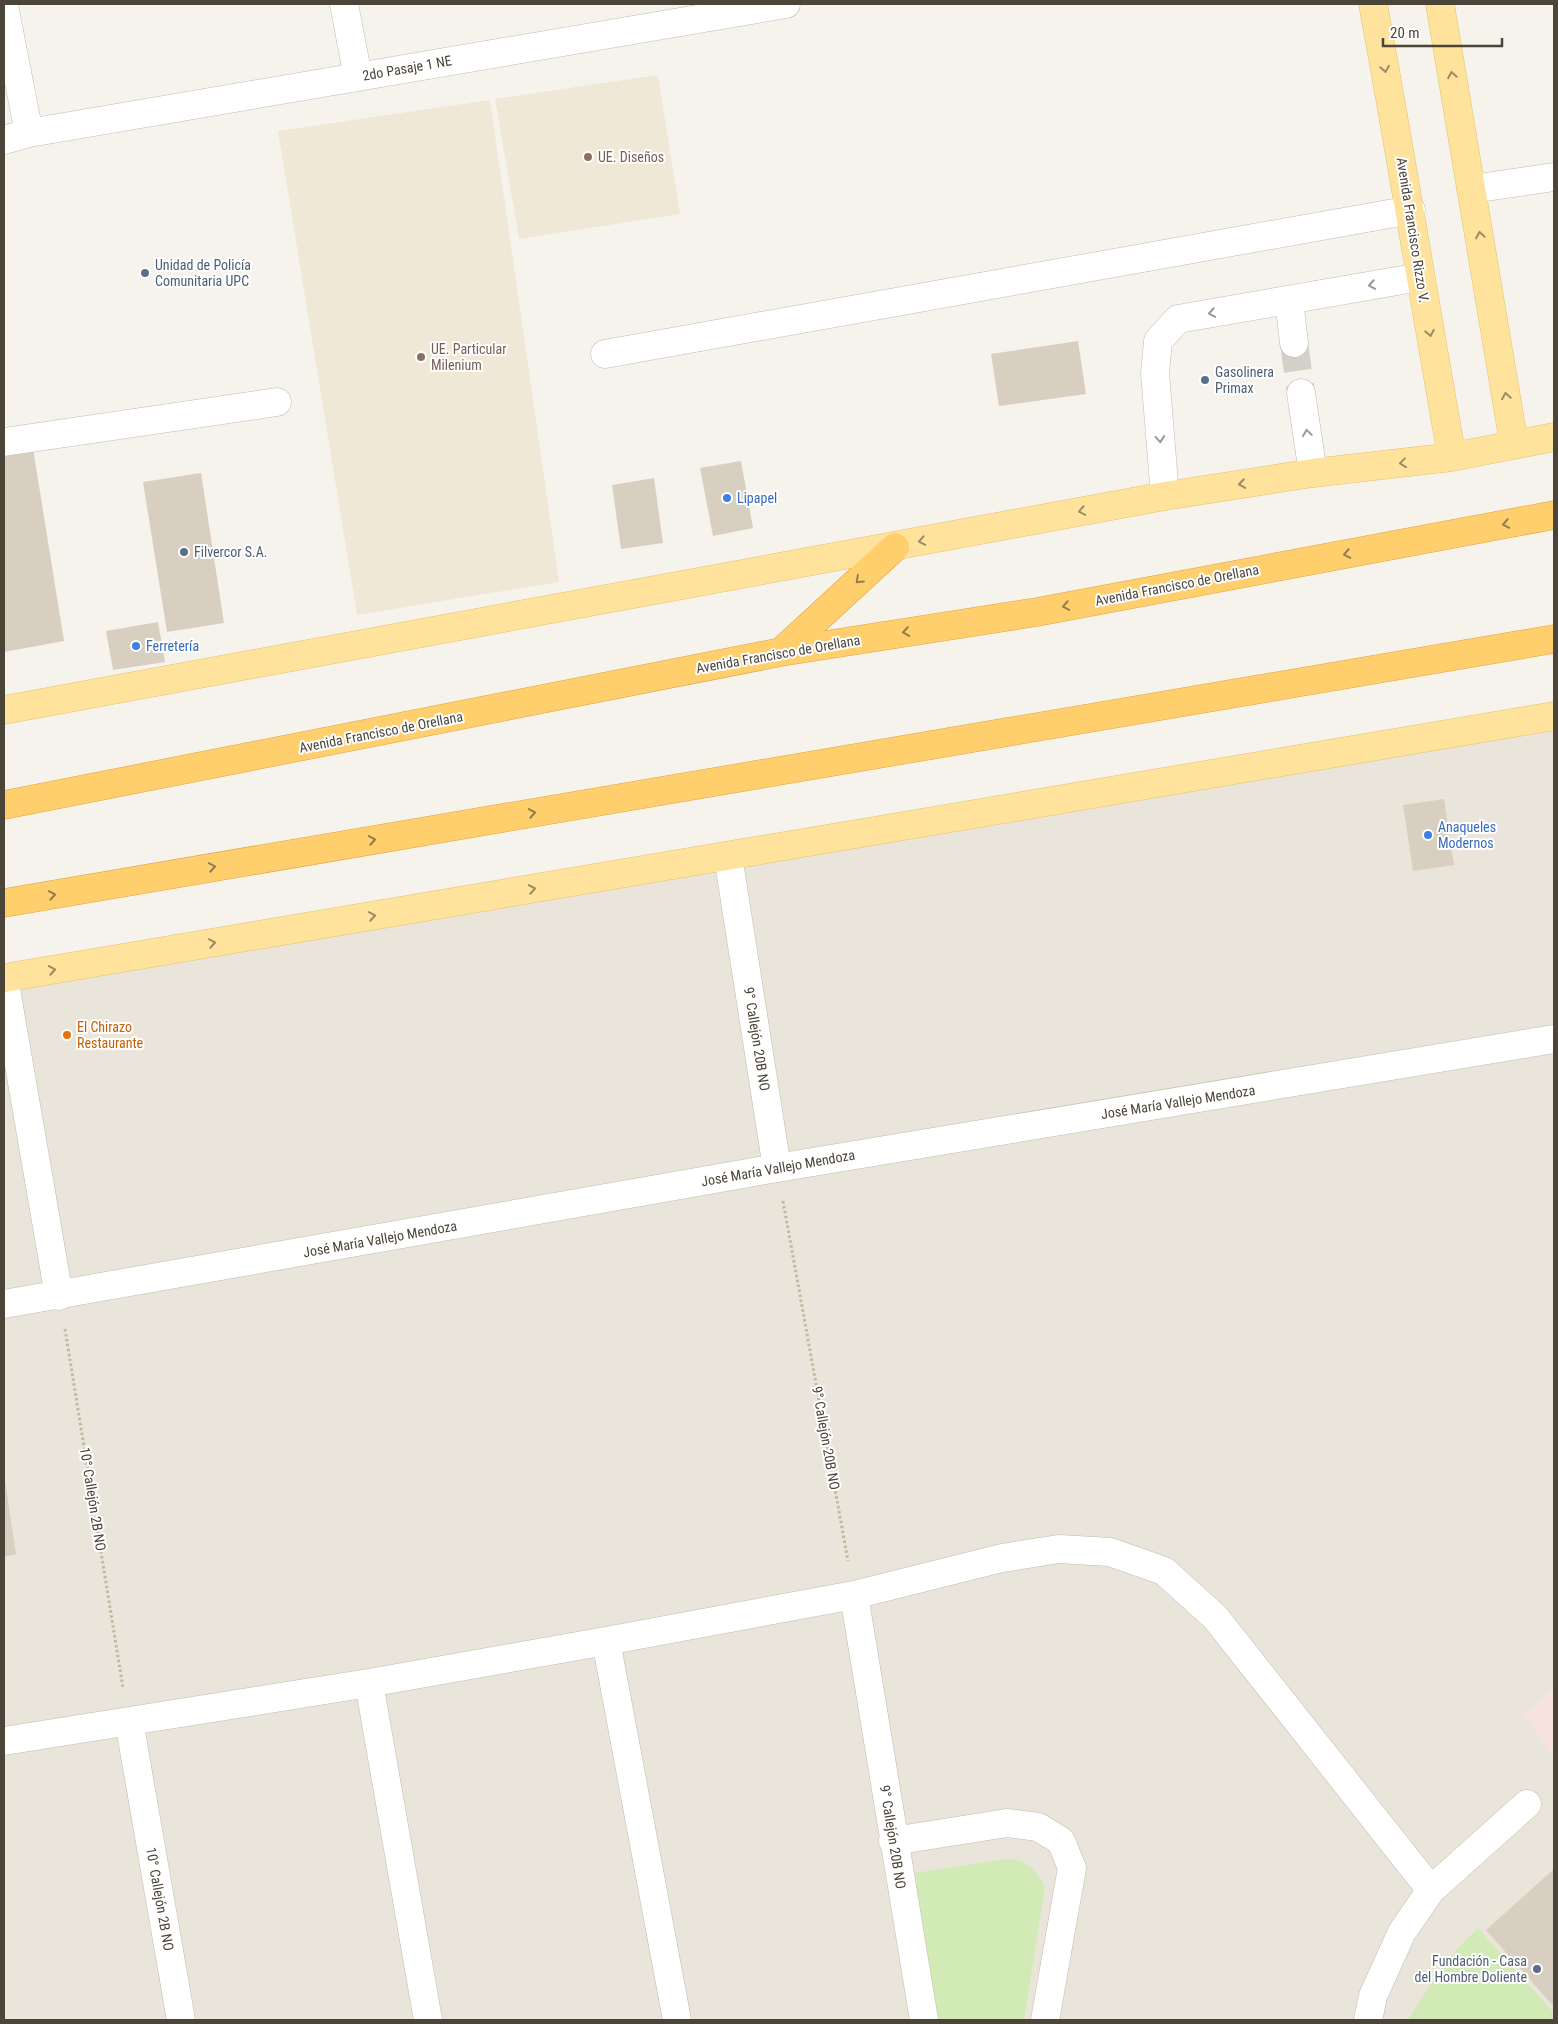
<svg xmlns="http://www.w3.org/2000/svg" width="1558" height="2024" font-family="'Roboto Condensed',sans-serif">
<rect width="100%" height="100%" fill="#f6f3ec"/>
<path fill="#eae5da" d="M1554 718V2020H4V985Z"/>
<path fill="#efe8d6" d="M658 75 680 214 519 239 495 99Z
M490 100 559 582 357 615 278 131Z"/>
<path fill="#f6e3e0" d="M1554 1687V1758L1524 1715Z"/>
<path fill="#d2eab5" d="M1006 1859C1026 1859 1036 1869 1045 1887L1024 2020H933L908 1874Z
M1478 1928 1554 2013V2020H1408C1429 1986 1448 1955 1478 1928Z"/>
<path fill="#d8cfc1" d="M1078 341 1086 394 999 406 991 354Z
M32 442 64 641 4 652V448Z
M741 461 753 528 713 536 700 468Z
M201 473 224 623 167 632 143 482Z
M654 478 663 543 621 549 612 485Z
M158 622 165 662 113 670 106 631Z
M1444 799 1454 865 1413 871 1403 805Z
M4 1474 16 1554 4 1557Z
M1554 1869V2007L1486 1930Z"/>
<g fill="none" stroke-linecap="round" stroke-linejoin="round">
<path stroke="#d4d0c8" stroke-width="28" stroke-dasharray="28 14" stroke-linecap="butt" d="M1294 343 1301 393"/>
<defs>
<path id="minor" d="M344 4 358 77
M4 6 29 133
M4 140 29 133 786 4
M1472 189 1554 177
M1289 300 1294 343
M605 354 1411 210
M1301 393 1313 473
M4 442 277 402
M1165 496 1155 373 1158 341 1178 319 1420 277
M728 856 777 1168
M4 978 59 1296
M4 1304 777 1168 1554 1039
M854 1595 924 2020
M606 1641 677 2020
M369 1683 428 2020
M129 1721 181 2020
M4 1741 369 1683 606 1641 854 1595 1002 1558 1059 1549 1110 1552 1164 1571 1215 1617 1431 1890
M893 1841 1007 1823 1038 1827 1061 1841 1072 1868 1045 2020
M1368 2020 1373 1996 1402 1932 1431 1890 1527 1804"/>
<path id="major" d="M1373 4C1401 155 1425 306 1452 457
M1440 4 1514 444
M4 710 1165 496 1313 473 1452 457 1554 437
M4 978 1554 716"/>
<path id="highway" d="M781 652 895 547
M4 805 781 652 1037 612 1554 515
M4 903 1554 639"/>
</defs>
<use href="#minor" stroke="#c2bbae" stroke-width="29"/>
<use href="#major" stroke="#e6c16a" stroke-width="29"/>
<use href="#highway" stroke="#e0a43c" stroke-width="29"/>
<path stroke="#c4b79f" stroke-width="3" stroke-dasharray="2.5 2.5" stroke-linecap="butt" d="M783 1201 848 1561
M65 1329 123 1688"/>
<use href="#minor" stroke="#fff" stroke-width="28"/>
<use href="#major" stroke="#ffe39c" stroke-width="28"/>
<use href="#highway" stroke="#ffcf6e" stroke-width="28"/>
</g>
<defs><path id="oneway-chevron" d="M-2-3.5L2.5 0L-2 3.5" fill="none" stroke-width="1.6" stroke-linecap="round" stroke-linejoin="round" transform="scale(1.25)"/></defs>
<g stroke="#9c8c66">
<use href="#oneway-chevron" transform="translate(1385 69) rotate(80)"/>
<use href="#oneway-chevron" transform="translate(1452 75) rotate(-100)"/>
<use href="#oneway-chevron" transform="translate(1480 235) rotate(-99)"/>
<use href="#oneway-chevron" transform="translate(1430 333) rotate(80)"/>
<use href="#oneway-chevron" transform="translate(1506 396) rotate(-99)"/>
<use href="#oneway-chevron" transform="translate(1403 463) rotate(173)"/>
<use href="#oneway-chevron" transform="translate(1242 484) rotate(171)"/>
<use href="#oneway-chevron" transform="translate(1082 511) rotate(169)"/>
<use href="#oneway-chevron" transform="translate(922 541) rotate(169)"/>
<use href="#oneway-chevron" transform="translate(532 889) rotate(-10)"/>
<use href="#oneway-chevron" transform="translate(372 916) rotate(-10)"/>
<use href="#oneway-chevron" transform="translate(212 943) rotate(-10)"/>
<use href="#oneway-chevron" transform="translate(52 970) rotate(-10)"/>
</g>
<g stroke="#9c9892">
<use href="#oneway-chevron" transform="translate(1372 285) rotate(170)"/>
<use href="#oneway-chevron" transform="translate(1212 313) rotate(170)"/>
<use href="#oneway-chevron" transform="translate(1307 433) rotate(-98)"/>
<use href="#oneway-chevron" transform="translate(1160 439) rotate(85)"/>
</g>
<g stroke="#937c4e">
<use href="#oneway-chevron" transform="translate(1506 524) rotate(169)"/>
<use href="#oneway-chevron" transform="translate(1347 554) rotate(169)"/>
<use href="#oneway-chevron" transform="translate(859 580) rotate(137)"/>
<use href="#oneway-chevron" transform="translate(1066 606) rotate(169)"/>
<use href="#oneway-chevron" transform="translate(906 632) rotate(171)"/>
<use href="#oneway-chevron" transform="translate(532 813) rotate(-10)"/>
<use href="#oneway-chevron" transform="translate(372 840) rotate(-10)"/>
<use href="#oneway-chevron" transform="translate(212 867) rotate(-10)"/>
<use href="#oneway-chevron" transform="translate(52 895) rotate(-10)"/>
</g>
<g fill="#8d6e63" stroke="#fff" stroke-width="2">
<circle cx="588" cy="157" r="5"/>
<circle cx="421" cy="357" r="5"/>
</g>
<g fill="#5c6f8a" stroke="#fff" stroke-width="2">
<circle cx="145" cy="273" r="5"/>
<circle cx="1205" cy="380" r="5"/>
<circle cx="184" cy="552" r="5"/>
<circle cx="1537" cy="1969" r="5"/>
</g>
<g fill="#3f7fe0" stroke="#fff" stroke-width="2">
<circle cx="727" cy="498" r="5"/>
<circle cx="136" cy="646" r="5"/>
<circle cx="1428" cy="835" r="5"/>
</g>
<circle fill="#e8710a" stroke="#fff" stroke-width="2" cx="67" cy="1035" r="5"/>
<g text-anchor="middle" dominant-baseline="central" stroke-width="4" stroke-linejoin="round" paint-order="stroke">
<g font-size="14" fill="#4b4439" stroke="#fff">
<text transform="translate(407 68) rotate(-10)">2do Pasaje 1 NE</text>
<text transform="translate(1413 230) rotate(81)">Avenida Francisco Rizzo V.</text>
<text transform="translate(1177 585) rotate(-11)">Avenida Francisco de Orellana</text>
<text transform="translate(778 654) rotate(-10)">Avenida Francisco de Orellana</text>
<text transform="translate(381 732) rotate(-11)">Avenida Francisco de Orellana</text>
<text transform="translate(757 1039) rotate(81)">9° Callejón 20B NO</text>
<text transform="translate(1178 1102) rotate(-9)">José María Vallejo Mendoza</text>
<text transform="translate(778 1168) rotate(-10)">José María Vallejo Mendoza</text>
<text transform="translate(380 1239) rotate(-10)">José María Vallejo Mendoza</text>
<text transform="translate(826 1438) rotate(80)">9° Callejón 20B NO</text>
<text transform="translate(93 1499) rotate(81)">10° Callejón 2B NO</text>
<text transform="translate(893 1837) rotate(81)">9° Callejón 20B NO</text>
<text transform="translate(160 1899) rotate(80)">10° Callejón 2B NO</text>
</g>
<g font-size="14" fill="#785e54" stroke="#fff" text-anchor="start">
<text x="598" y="157">UE. Diseños</text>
<text x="431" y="349">UE. Particular<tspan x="431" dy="16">Milenium</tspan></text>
</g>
<g font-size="14" fill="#4e5e75" stroke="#fff" text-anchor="start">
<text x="155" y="265">Unidad de Policía<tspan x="155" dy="16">Comunitaria UPC</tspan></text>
<text x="1215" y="372">Gasolinera<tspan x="1215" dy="16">Primax</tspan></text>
<text x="194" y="552">Filvercor S.A.</text>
<text x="1527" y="1961" text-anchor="end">Fundación - Casa<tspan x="1527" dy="16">del Hombre Doliente</tspan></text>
</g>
<g font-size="14" fill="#366cbe" stroke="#fff" text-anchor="start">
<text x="737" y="498">Lipapel</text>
<text x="146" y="646">Ferretería</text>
<text x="1438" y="827">Anaqueles<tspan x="1438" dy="16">Modernos</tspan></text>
</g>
<g font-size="14" fill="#c56008" stroke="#fff" text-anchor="start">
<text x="77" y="1027">El Chirazo<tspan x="77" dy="16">Restaurante</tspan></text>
</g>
</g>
<rect width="1558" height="2024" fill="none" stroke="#4b4439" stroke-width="10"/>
<path d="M1383 38v8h119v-8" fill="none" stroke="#4b4439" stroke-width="2.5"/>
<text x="1390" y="38" font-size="15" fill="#4b4439" stroke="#ffffff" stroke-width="4" paint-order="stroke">20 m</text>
</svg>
